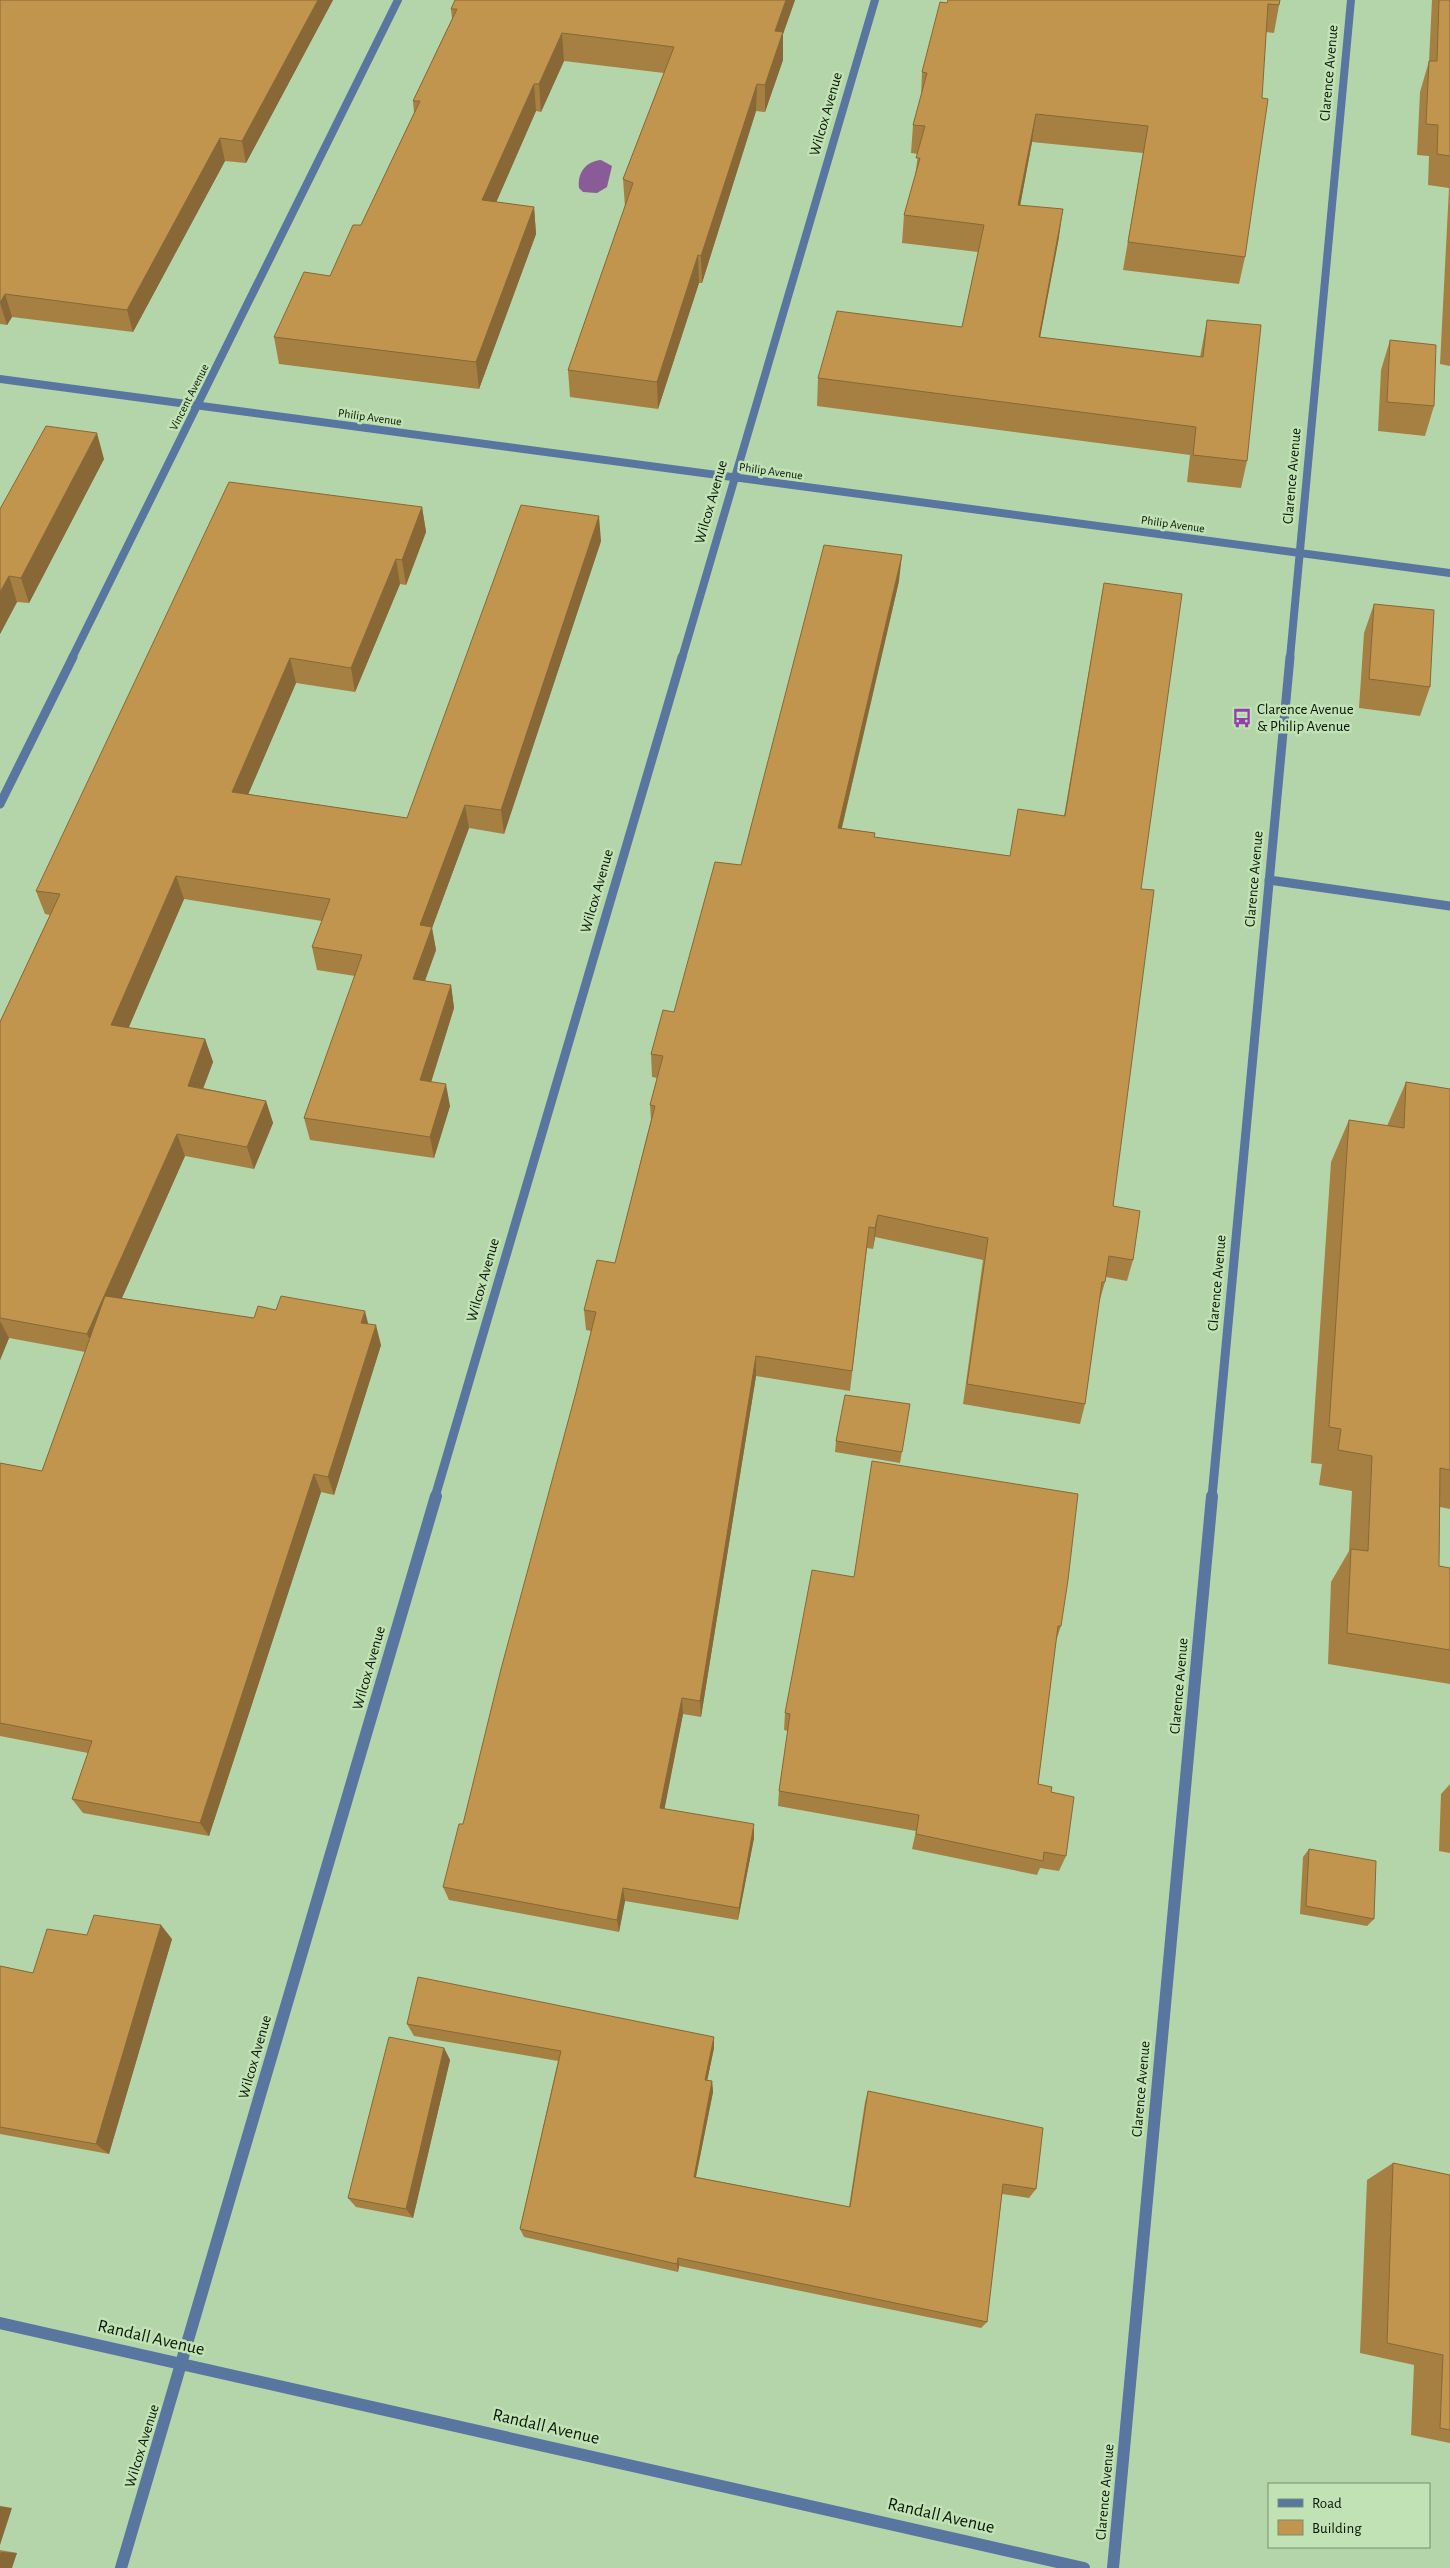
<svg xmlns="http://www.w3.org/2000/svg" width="1450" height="2568" font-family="'Alegreya Sans',sans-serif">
<rect width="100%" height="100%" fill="#b4d5a9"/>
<path fill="#895c98" d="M601 160 612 166 607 187 597 193 583 192 579 188C577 173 586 161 601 160Z"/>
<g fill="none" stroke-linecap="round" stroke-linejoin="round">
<path stroke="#5976a0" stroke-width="9" d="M1269 880 1450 906"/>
<path stroke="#5976a0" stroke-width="8" d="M0 379 1450 573
M72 658 398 0
M682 658 875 0
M1290 658 1351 0"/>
<path stroke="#5976a0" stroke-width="9" d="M0 804 73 657
M435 1497 682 657
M1212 1497 1290 657"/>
<path stroke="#5976a0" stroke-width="12" d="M0 2323 1084 2568
M121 2568 436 1496
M1113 2568 1212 1496"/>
</g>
<path fill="#a68042" d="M0 0H333L246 163 225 161 133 332 12 317 7 325 0 324Z
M455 0H795L783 34V60L765 112 756 111 702 283H699L658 409 570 397 568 370 625 207 623 179 664 73 564 61 541 112 536 111 496 202 534 207 536 234 479 389 279 364 274 337 330 276 361 225 414 113 413 101 452 19 451 9Z
M1280 0 1274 33 1266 32 1245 257 1239 284 1123 270 1143 153 1032 142 1020 205 1059 237 1040 337 1200 357 1207 320 1247 461 1241 488 1187 482 1190 455 817 406 818 378 962 327 978 252 902 243 904 215 915 177 918 154 911 153 913 125 921 97 922 72 947 3Z
M1432 0H1450V366L1440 364 1449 188 1428 185 1429 156 1417 155 1420 92 1429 61Z
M1390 340 1434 406 1425 436 1378 431 1381 370Z
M104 459 29 603 17 602 0 634V509Z
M422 507 426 532 406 585 400 584 355 692 296 683 248 794 407 818 601 541 504 834 469 828 432 928 436 950 425 981 451 985 454 1008 431 1082 450 1106 434 1158 310 1140 304 1118 355 976 317 970 312 947 322 921 184 899 128 1028 205 1039 213 1062 203 1088 266 1101 273 1123 254 1169 185 1156 122 1298 254 1318 368 1324 381 1345 334 1495 321 1492 209 1836 83 1813 72 1799 88 1753 0 1736V1463L42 1471 85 1352 9 1338 0 1360V1022L50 915 45 914 36 891Z
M899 581 842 828 875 833 874 837 1010 856 1064 816 1104 583 1141 889 1113 1206 1133 1260 1127 1281 1106 1277 1105 1282 1099 1303 1085 1404 1080 1424 963 1404 983 1260 875 1237 873 1249 867 1248 850 1391 756 1376 701 1717 683 1714 664 1809 754 1838 738 1920 625 1901 619 1932 449 1900 443 1887 463 1824 576 1392 591 1331 586 1330 584 1310 615 1263 651 1120 650 1105 657 1078 652 1077 651 1054 674 1012 741 865Z
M1374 604 1430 687 1420 716 1359 708 1364 633Z
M1406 1082 1450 1089V1509L1440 1507 1439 1566 1450 1568V1684L1328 1664 1331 1582 1349 1551 1352 1491 1319 1485 1322 1464 1311 1463 1331 1162 1349 1120 1387 1126Z
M910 1404 900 1463 835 1452 836 1441Z
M854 1577 1061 1626 1056 1641 1038 1784 1051 1792 1066 1856 1059 1871 1040 1868 1037 1875 912 1849 916 1831 778 1806 779 1791 788 1731 784 1730 785 1713Z
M1450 1784V1853L1439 1851 1441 1794Z
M1309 1849 1374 1919 1367 1926 1300 1914 1303 1857Z
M87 1935 172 1939 109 2154 0 2134V1966L33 1973Z
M407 2024 714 2048 707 2080 712 2081 713 2092 696 2177 849 2207 865 2102 868 2091 1036 2189 1029 2198 1002 2194 987 2322 981 2328 679 2266 678 2272 524 2237 520 2229 558 2061 414 2036Z
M444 2048 450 2060 413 2218 356 2207 348 2198Z
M1393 2163 1450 2175V2443L1411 2435 1414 2365 1360 2353 1367 2180Z
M0 2550 17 2553 0 2568Z"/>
<path fill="#876836" d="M318 0H333L246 163 242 141Z
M786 0H795L783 34V60L765 112V85L775 31Z
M562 33 564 61 541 112 539 84Z
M534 84 536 111 485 228 482 200Z
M757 84 756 111 702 283 701 256Z
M1036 114 1032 142 1015 233 1018 205Z
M220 138 225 161 133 332 127 310Z
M534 207 536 234 479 389 476 362Z
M1063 209 1059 237 1035 364 1039 337Z
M698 255 699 283 658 409 657 382Z
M5 294 12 317 7 325 0 303Z
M97 433 104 459 29 603 21 578Z
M422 507 426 532 406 585 402 560Z
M599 516 601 541 504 834 501 810Z
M902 555 899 581 836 852 838 828Z
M396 559 400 584 355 692 351 668Z
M9 576 17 602 0 634V592Z
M290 658 296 683 239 816 232 792Z
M465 805 469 828 432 928 436 950 417 1002 413 979 420 925Z
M176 876 184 899 120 1048 111 1025Z
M451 985 454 1008 425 1102 420 1080Z
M205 1039 213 1062 196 1108 188 1086Z
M446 1084 450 1106 434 1158 430 1137Z
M266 1101 273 1123 254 1169 247 1147Z
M177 1134 185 1156 97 1354 87 1334Z
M878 1215 875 1237 873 1249 875 1228Z
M365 1311 370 1331 361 1323Z
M0 1321 9 1338 0 1360Z
M376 1325 381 1345 334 1495 328 1477Z
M756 1356V1376L701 1717 700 1701Z
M314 1474 321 1492 209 1836 200 1823Z
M682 1698 683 1714 662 1822 660 1808Z
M754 1824V1838L738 1920 739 1908Z
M623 1888 625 1901 619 1932 617 1920Z
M161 1925 172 1939 109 2154 96 2144Z
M714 2037V2048L705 2091V2080Z
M444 2048 450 2060 413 2218 406 2209Z
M712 2081 713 2092 694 2186V2177Z
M678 2258 679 2266 678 2272 677 2264Z
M0 2506 12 2508 0 2545Z
M1 2552 17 2553 12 2568H0V2554Z"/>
<path fill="#c1954d" stroke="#876836" d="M0 0H318L242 141 220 138 127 310 5 294 0 303Z
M455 0H786L775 31 783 32 765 85 757 84 701 256 698 255 657 382 568 370 633 183 623 179 674 47 562 33 539 84H534L482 200 534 207 476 362 274 337 304 272 330 276 353 225H361L420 101H413L457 9H451Z
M948 0H1280L1279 5 1268 4 1262 98 1268 99 1245 257 1128 242 1148 126 1036 114 1018 205 1063 209 1039 337 1203 357 1207 320 1261 325 1247 461 1193 455 1196 427 818 378 837 311 962 327 984 225 904 215 920 158H916L925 126 913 125 927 73 922 72 940 2 947 3Z
M1439 0H1450V156L1437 154 1438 125 1426 124 1429 61H1437Z
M1390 340 1436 345 1434 406 1387 402Z
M46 426 97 433 21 578 9 576 0 592V509Z
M229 482 422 507 402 560 396 559 351 668 290 658 232 792 407 818 521 505 599 516 501 810 465 805 420 925 432 927 413 979 451 985 420 1080 446 1084 430 1137 304 1118 362 955 312 947 330 899 176 876 111 1025 205 1039 188 1086 266 1101 247 1147 177 1134 87 1334 0 1318V1022L60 894 36 891Z
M824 545 902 555 838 828 875 833 874 837 1010 856 1018 809 1065 816 1104 583 1182 594 1141 889 1154 890 1113 1206 1140 1211 1133 1260 1109 1256 1105 1282H1102L1085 1404 967 1384 988 1238 878 1215 875 1228 869 1227 852 1371 756 1356 700 1701 682 1698 660 1808 754 1824 739 1908 623 1888 617 1920 443 1887 459 1824H463L501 1669 576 1392 596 1312 584 1310 597 1260 615 1263 655 1106 650 1105 663 1056 651 1054 663 1010 674 1012 715 862 741 865Z
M1374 604 1434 610 1430 687 1369 679Z
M1406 1082 1450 1089V1470L1440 1468 1439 1566 1450 1568V1650L1347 1633 1351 1549 1368 1551 1372 1456 1338 1450 1341 1429 1329 1427 1349 1120 1404 1128Z
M105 1296 254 1318 258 1306 276 1310 281 1296 365 1311 361 1323 376 1325 328 1477 314 1474 200 1823 72 1799 92 1741 0 1723V1463L42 1471Z
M845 1395 910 1404 902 1452 836 1441Z
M872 1461 1078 1494 1068 1580 1061 1626H1058L1038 1784 1052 1787 1051 1792 1074 1797 1066 1856 1044 1852 1043 1861 916 1834 919 1815 779 1791 790 1714 785 1713 812 1570 854 1577Z
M1309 1849 1376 1861 1374 1919 1306 1906Z
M94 1915 161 1925 96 2144 0 2127V1966L33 1973 47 1929 87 1935Z
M418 1977 714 2037 705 2080 712 2081 694 2177 850 2207 868 2091 1043 2128 1036 2189 1003 2184 987 2322 678 2258 677 2264 520 2229 561 2051 407 2024Z
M389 2037 444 2048 406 2209 348 2198Z
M1393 2163 1450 2175V2430L1440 2428 1443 2355 1387 2343Z"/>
<defs>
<symbol id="bus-bare" viewBox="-9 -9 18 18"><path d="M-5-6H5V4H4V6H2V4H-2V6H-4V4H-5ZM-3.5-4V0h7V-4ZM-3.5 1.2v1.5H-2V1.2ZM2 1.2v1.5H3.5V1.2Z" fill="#933fad" stroke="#c1e2b5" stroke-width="2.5" paint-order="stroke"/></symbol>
</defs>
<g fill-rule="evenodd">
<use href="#bus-bare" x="1228" y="704" width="28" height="28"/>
</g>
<g text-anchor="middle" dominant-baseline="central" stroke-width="5" stroke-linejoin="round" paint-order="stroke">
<g font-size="12" fill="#0a1606" stroke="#c1e2b5">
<text transform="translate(189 397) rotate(-63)">Vincent Avenue</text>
<text transform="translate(370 417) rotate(8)">Philip Avenue</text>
<text transform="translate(771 471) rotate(8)">Philip Avenue</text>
<text transform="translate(1173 524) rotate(8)">Philip Avenue</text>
</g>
<g font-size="15" fill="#0a1606" stroke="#c1e2b5">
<text transform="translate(1329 73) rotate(-85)">Clarence Avenue</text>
<text transform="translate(826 114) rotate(-74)">Wilcox Avenue</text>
<text transform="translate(1292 476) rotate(-85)">Clarence Avenue</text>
<text transform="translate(711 502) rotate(-74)">Wilcox Avenue</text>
<text transform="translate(1254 879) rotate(-85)">Clarence Avenue</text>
<text transform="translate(597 891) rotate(-74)">Wilcox Avenue</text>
<text transform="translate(483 1280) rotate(-74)">Wilcox Avenue</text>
<text transform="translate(1217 1283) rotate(-85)">Clarence Avenue</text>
<text transform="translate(369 1668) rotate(-74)">Wilcox Avenue</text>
<text transform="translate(1179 1686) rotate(-85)">Clarence Avenue</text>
<text transform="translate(255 2057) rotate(-74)">Wilcox Avenue</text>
<text transform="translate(1141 2089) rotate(-85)">Clarence Avenue</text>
<text transform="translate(142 2446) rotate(-73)">Wilcox Avenue</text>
<text transform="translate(1105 2492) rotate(-85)">Clarence Avenue</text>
</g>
<g font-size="15" fill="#0a1606" stroke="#c1e2b5" text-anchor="start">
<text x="1257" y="709">Clarence Avenue<tspan x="1257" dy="17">&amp; Philip Avenue</tspan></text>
</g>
<g font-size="18" fill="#0a1606" stroke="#c1e2b5">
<text transform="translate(151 2338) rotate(13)">Randall Avenue</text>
<text transform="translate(546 2427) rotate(13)">Randall Avenue</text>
<text transform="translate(941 2516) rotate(13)">Randall Avenue</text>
</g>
</g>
<rect x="1268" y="2483" width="162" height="65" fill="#c1e2b5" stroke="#78906f"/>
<rect x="1278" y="2499" width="25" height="8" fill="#5976a0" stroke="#78906f"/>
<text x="1312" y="2508" font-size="15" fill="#0a1606">Road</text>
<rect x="1278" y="2520" width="25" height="15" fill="#c1954d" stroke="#78906f"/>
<text x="1312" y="2533" font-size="15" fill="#0a1606">Building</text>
</svg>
